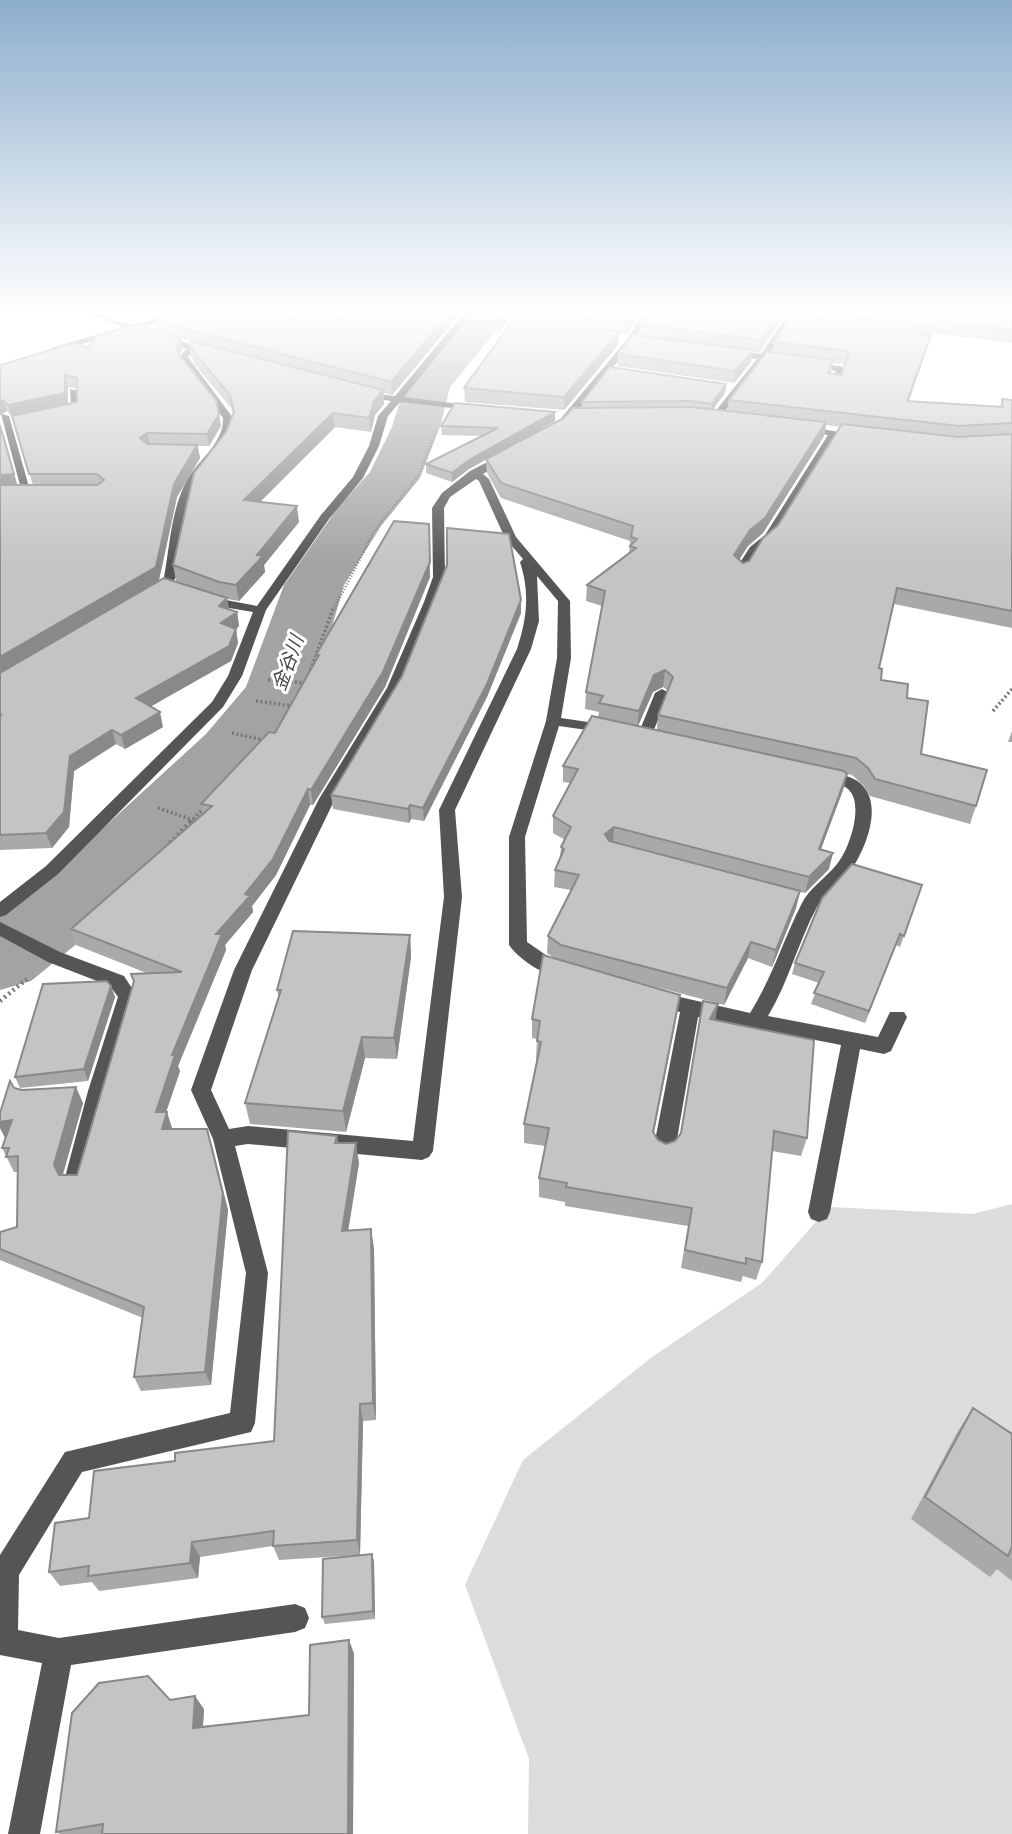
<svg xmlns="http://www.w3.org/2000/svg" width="1012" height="1834" font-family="Poppins,'Noto Sans JP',sans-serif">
<rect width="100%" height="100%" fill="#fff"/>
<path fill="#dcdcdc" d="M1012 1204V1834H528L529 1759 465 1585 523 1460 652 1357 762 1283 829 1207 973 1214Z"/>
<path fill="#a3a3a3" d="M483 308H507L480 344 475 345 477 348 474 353C457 352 439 374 430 386L436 401 417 399 428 379Z"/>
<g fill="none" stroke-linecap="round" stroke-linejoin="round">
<path fill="#a3a3a3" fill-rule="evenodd" d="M158 308H168L152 314 149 312Z"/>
<path fill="#a3a3a3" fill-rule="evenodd" d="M473 308H515L450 387 440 427 420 478 381 526 344 585 313 692 258 766 90 933 31 981 0 990V913L101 830 206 734 246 687 284 585 339 506 370 472 392 427 405 385Z"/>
<path stroke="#777" stroke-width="2.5" stroke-dasharray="1 2" stroke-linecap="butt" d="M333 611 375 530 419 475 436 430"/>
<path stroke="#777" stroke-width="3.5" stroke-dasharray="2 2.5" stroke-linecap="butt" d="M309 674 333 609
M268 680 305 683
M256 701 293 706
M993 711 1012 689
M232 733 264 740
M158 808 193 820
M190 822 205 807"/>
<path stroke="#777" stroke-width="4.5" stroke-dasharray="2 3.5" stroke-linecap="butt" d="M170 843 192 820
M0 1001 27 979"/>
<path fill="#555" fill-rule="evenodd" d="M77 308C96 308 119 326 134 324 158 321 179 308 204 308L140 328 215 352 212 357 193 351 188 357 233 418C235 445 208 460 197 482 182 511 181 545 176 577L170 587 160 584 164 577C170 545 171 511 186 482 197 460 224 444 223 418L184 366 180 357 186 349 131 331 51 352V348L123 327Z
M468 308H476L404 397 475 406 478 407V411L400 402 388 416 379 446 363 478 329 519 266 610 242 676 223 707 58 874 6 915 0 917V902L46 866 212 702 228 676 253 612 205 604 199 600 205 596 257 606 321 515 353 477 369 446 378 416 391 401 358 396V392L395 396Z
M647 308H655L634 341 566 426H558V422L628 338Z
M792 308H800L769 355 844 367 836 387 828 385 836 371 765 360 718 420H712L710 418 757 359 726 354V350L761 354Z
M70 389 78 391 81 409 59 414V410L71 407Z
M1 414 9 416 31 494 0 496V490L21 489Z
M803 426 864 436 859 439 837 436 773 539 759 552 744 575H736L734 572 750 547 765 535 828 435 799 431V427Z
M507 452 511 453V457L483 474 489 479 516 537 570 601 571 658 561 718 608 725 615 729 608 733 559 726 525 837 527 942 559 964 570 967 573 972 570 977C552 982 519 960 509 945V837L546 721 557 658 558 601 537 576 539 621 531 649 455 810 462 897 433 1151 429 1157 422 1160 248 1144 235 1146 268 1273 255 1423 251 1432 82 1472 19 1575 18 1630 59 1638 295 1604 305 1608 309 1618 305 1628 295 1632 71 1665 40 1834H8L42 1663 0 1655V1555L65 1452 230 1413 246 1273 213 1139 191 1090 234 970 319 799 387 688 424 602 433 577 432 508 442 493 470 471ZM476 479 479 481 505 538 523 559 520 562C530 593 527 618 517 649L439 810 444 897 413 1141 248 1126 229 1129 211 1090 252 970 335 799 401 688 436 602 445 577 444 508 450 497Z
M662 689 669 693 651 737 649 740H639L637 737 655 693Z
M823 771C836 774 854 775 863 786 882 807 866 847 853 867 843 882 825 892 817 907 798 942 789 981 768 1016L878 1037 890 1012H904L907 1017 891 1051 884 1054 860 1049 830 1212 827 1219 819 1222 811 1219 808 1212 841 1045 698 1017 675 1151 671 1157 664 1160 657 1157 653 1151 680 1012 651 1004 649 999 651 994 658 992 750 1013C772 978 783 941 801 905 808 889 826 878 837 864 849 850 865 804 848 789 840 782 828 782 818 779L815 776 818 773Z
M0 922 60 952 124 976 137 996 108 1091 86 1181 83 1188 75 1190 67 1188 64 1181 88 1091 118 997 110 986 48 962 0 936Z"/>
</g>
<path fill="#a9a9a9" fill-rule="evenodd" d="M218 308H465L392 395 384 393V404L375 415 371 432 335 427 260 502 299 522 264 565 265 572 239 601 227 599 229 609 237 612 239 626 236 629 238 643 231 661 150 707 163 727 125 749 116 744 74 771 69 827 52 848 0 850V425L17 485H33L12 417 7 411 0 415V365L88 348 180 339 182 350 179 355 219 414 221 426 209 446H198L200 458 177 497 159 580 86 623 196 588 176 581 173 565 233 414 232 409 195 365 191 357 189 344 191 342 158 330 156 318 218 310ZM68 387 77 389V402L68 403Z
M494 308H517L497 335 502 314Z
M522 308H645L626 335H619L618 345 564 410 465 402 464 388Z
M651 308H789L759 353 752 352 751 362 734 383 617 366 618 354 639 336 640 324Z
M797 308H1012V343L933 333 931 339H930L927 349 909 401 1000 407 1002 399 1012 400V628L894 604 879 668 881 680 907 698 921 754 976 806 970 824 870 796 863 785 852 775 847 774 843 790 821 849 829 869 805 893 800 892 796 908 772 967 748 958 724 1005 627 979 677 1014 654 1133 658 1140 666 1144 675 1141 681 1133 718 1004 715 1020 807 1138 801 1156 772 1151 762 1262 756 1280 743 1276 741 1282 681 1268 688 1226 565 1206V1202L539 1197V1178L545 1146 524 1143V1124L537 1060H536L537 1039 532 1038V1019L556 959 547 953 548 936 571 890 554 887 555 870 560 857 561 847 565 840 553 833V816L570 783 563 782V766L598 717 599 712 585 709 586 692 602 606 586 601 587 585 629 553 630 541 501 498 487 473 486 459 582 408V402L726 384 725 393 713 409 727 411 729 400 773 353 774 342 786 326 787 319 796 316ZM833 363 844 364 841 375 831 373ZM826 425 840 427 778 525 749 561 743 563 739 559 748 546 763 533 824 436ZM663 687 668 691 658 715 657 730 638 726 653 692Z
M555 421 469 469 452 482 426 473V464L481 436 442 435 441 426Z
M430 577 385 687 313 805H310L276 875 252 906 253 912 225 945 226 950 178 1066 180 1071 166 1112 172 1129 212 1144 228 1210 211 1385 141 1391 134 1377 143 1318 0 1260V1232L17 1227 18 1172H14L2 1148 6 1138H5L14 1088 83 1103 63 1175H77L134 982 131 974H149L76 945 71 929 203 814 201 804 275 733 316 659V655Z
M521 600V613L487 697 424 821 411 819 409 823 333 809 331 795Z
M1012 731V742H1008Z
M922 885 900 947 896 945 865 1023 811 1004 819 983 792 974 795 963Z
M410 935 411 957 397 1059 365 1058 346 1132 250 1124 245 1103 279 998 277 990Z
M111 986 115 997 88 1081 20 1088 15 1077Z
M337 1136 338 1143 359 1163 348 1231 374 1248 376 1420 363 1421 360 1555 279 1560 273 1546 200 1557 198 1578 99 1591 92 1582 60 1586 49 1572 89 1518 175 1461 274 1441Z
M973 1408 1012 1434V1581L997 1569 990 1577 911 1519 958 1431Z
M372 1554 374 1562 375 1619 325 1624 322 1617Z
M349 1640 354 1654 353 1834H60L56 1832 170 1700 204 1709 203 1726 309 1715Z"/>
<path fill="#898989" d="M454 308H465L392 395 391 382Z
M508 308H517L497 335V322Z
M637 308H645L626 335 627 323Z
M782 308H789L759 353 761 340Z
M619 332 618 345 564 410V397Z
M930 337 927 349 904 414 907 401Z
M180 339 182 350 178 358 176 347Z
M753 350 751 362 734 383 735 371Z
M65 375 68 387V405L11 417 8 405Z
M726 384 725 393 711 412 712 404Z
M383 390 384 404 375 415 371 432 369 418 374 401Z
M3 400 7 411 0 415V401Z
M555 412V421L469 469 452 482V473L469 460Z
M333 413 335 427 247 515 244 500Z
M219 414 221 426 209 446 207 434Z
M826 422 824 436 763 533 748 546 732 571 734 555 750 530Z
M0 425 18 487 0 488Z
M147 433 150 445 143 450 140 438Z
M197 445 200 458 177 497 159 580 0 674V657L174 484Z
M297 506 299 522 264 565 265 572 239 601 236 585 257 555Z
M429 524 430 577 385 687 313 805 311 790Z
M227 598 229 612 219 606Z
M521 600V613L487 697 424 821 423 808Z
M237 612 239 626 236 629 238 643 231 661 139 713 136 698 221 623Z
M665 670 663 687 653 692 637 728 639 711 654 675Z
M160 712 163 727 125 749 121 735Z
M112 730 116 744 74 771 69 827 52 848 46 833 70 756Z
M847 774 843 790 815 865 819 849Z
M308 789 310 805 276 875 252 906 253 912 225 945 226 950 178 1066 180 1071 161 1127 156 1112 172 1055 216 934 245 894Z
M410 805 411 819 409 823 408 809Z
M614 827 613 844 603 850 605 834Z
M833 853 829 869 805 893 809 877Z
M800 891 796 908 772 967 776 950Z
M900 934 896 945 865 1023 869 1011Z
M410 935 411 957 397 1059 394 1038Z
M751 942 748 958 724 1005 727 988Z
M111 986 115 997 88 1081 84 1069Z
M680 995 677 1014 650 1151 653 1132Z
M718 1004 714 1023 710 1019Z
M362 1037 365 1058 346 1132 343 1111Z
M76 1087 83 1103 61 1180 54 1165Z
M167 1112 172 1128 167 1145 162 1129Z
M12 1120 19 1136 5 1138 0 1128V1122Z
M207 1129 228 1210 211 1385 205 1372Z
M356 1143 359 1163 345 1250 342 1231Z
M371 1229 374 1248 376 1420 373 1403Z
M360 1404 363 1421 360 1555 357 1540Z
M192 1542 200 1557 198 1578 190 1563Z
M372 1554 374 1562 375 1619 373 1611Z
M349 1640 354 1654 353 1834H348Z
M195 1696 204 1709 202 1740 193 1728Z"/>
<path fill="#c4c4c4" stroke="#898989" stroke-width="2" d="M189 308H206L338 325 344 320 337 314 285 308H379L432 316 439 309 432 308H454L391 382 193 331 156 318Z
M522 308H637L627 323 586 319 590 329 619 332 564 397 464 388Z
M651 308H710L729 310 733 308H782L761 340 640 324Z
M811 308H1012V330L936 321 934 326 917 324 915 331 930 337 907 401 1003 407 1002 399 1012 400V423L959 426 729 400 767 352 833 360 828 373 841 375 849 355 847 351 774 342 787 324V319L790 315 868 326 875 319Z
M138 324 180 339 176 347 180 356 216 400 219 414 207 434 147 433 140 438 147 444 197 445 174 484 156 567 0 657V485H97L104 480 97 474H29L12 416 77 402V378L65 375V393L8 405 3 400 0 401V365L74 343 88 348 97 336Z
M633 335 753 350 735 371 618 354Z
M192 341 383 390 374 401 369 418 333 413 244 500 297 506 257 555 263 556 236 585 219 582 173 565 194 473 226 432 234 412 230 395 193 351 189 344Z
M610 367 726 384 712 404 691 401 582 402Z
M455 403 555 412 469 460 452 473 426 464 498 428 441 426Z
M691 407 826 422 765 518 750 530 734 555 743 563 749 561 763 538 778 525 842 424 959 437 1012 434V611L897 588 879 668 882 669 881 680 908 684 907 698 928 701 921 754 987 770 976 806 875 779 868 768 856 758 658 715 673 677 665 670 654 675 639 711 599 703 603 696 586 692 605 591 587 585 636 548 630 546 637 539 631 537 633 526 501 483 486 459 564 418 573 408Z
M0 425 14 474 0 475Z
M394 521 429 524 430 562 383 672 311 790 308 789 273 859 245 894 250 896 216 934H222L172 1055H175L156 1112H167L162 1129H207L223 1194 205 1372 134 1377 144 1307 0 1249V1232L17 1227 18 1156 6 1157 9 1148H2L12 1120 0 1122V1113L10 1081 14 1088 22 1090 76 1087 54 1165 59 1175H77L134 981 131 974 182 972 71 929 212 806 201 804 269 732 275 733 319 655H316Z
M447 528 509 534 521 600 487 684 423 808 410 805 408 809 331 795 402 676 447 565Z
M164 578 227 598 219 606 237 612 221 623 236 629 229 646 136 698 160 712 121 735 112 730 70 756 64 812 46 833 0 835V716L1 715H0V673Z
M592 716 844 771 847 774 819 849 833 853 809 877 614 827 605 834 609 841 800 891 776 950 751 942 727 988 561 945 548 936 579 875 555 870 564 849 561 847 571 827 553 816 578 769 563 766Z
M852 864 922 885 904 936 900 934 869 1011 814 993 824 972 795 963 822 898Z
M293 931 410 935 394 1038 362 1037 343 1111 245 1103 281 990H277Z
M543 955 680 995 653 1132 658 1140 666 1144 675 1141 681 1133 703 1001 718 1004 710 1019 814 1040 807 1138 774 1131 762 1262 746 1258V1264L685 1250 692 1208 566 1187 567 1183 539 1178 549 1128 524 1124 541 1042 537 1041 540 1021 532 1019Z
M107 981 111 986 84 1069 15 1077 43 984Z
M288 1131 337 1136 335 1143H356L342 1231 371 1229 373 1403 360 1404 357 1540 273 1546 274 1531 192 1542 190 1563 88 1576 89 1566 49 1572 55 1523 89 1518 94 1471 175 1461V1453L274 1441Z
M973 1408 1012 1434V1547L1008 1556 925 1497Z
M372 1554 373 1611 322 1617 323 1559Z
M349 1640 348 1834H102L103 1824 56 1832 72 1713 99 1683 148 1676 170 1700 195 1696 193 1728 309 1715 310 1645Z"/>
<linearGradient id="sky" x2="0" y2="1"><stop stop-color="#8cadcc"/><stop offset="0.55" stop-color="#fff"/><stop offset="1" stop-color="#fff" stop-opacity="0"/></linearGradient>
<rect width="1012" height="565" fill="url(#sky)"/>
<g text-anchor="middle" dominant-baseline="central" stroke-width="6" stroke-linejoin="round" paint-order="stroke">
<g font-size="19" font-style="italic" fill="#444" stroke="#fff">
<text transform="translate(288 663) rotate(-70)">金谷川</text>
</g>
</g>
</svg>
